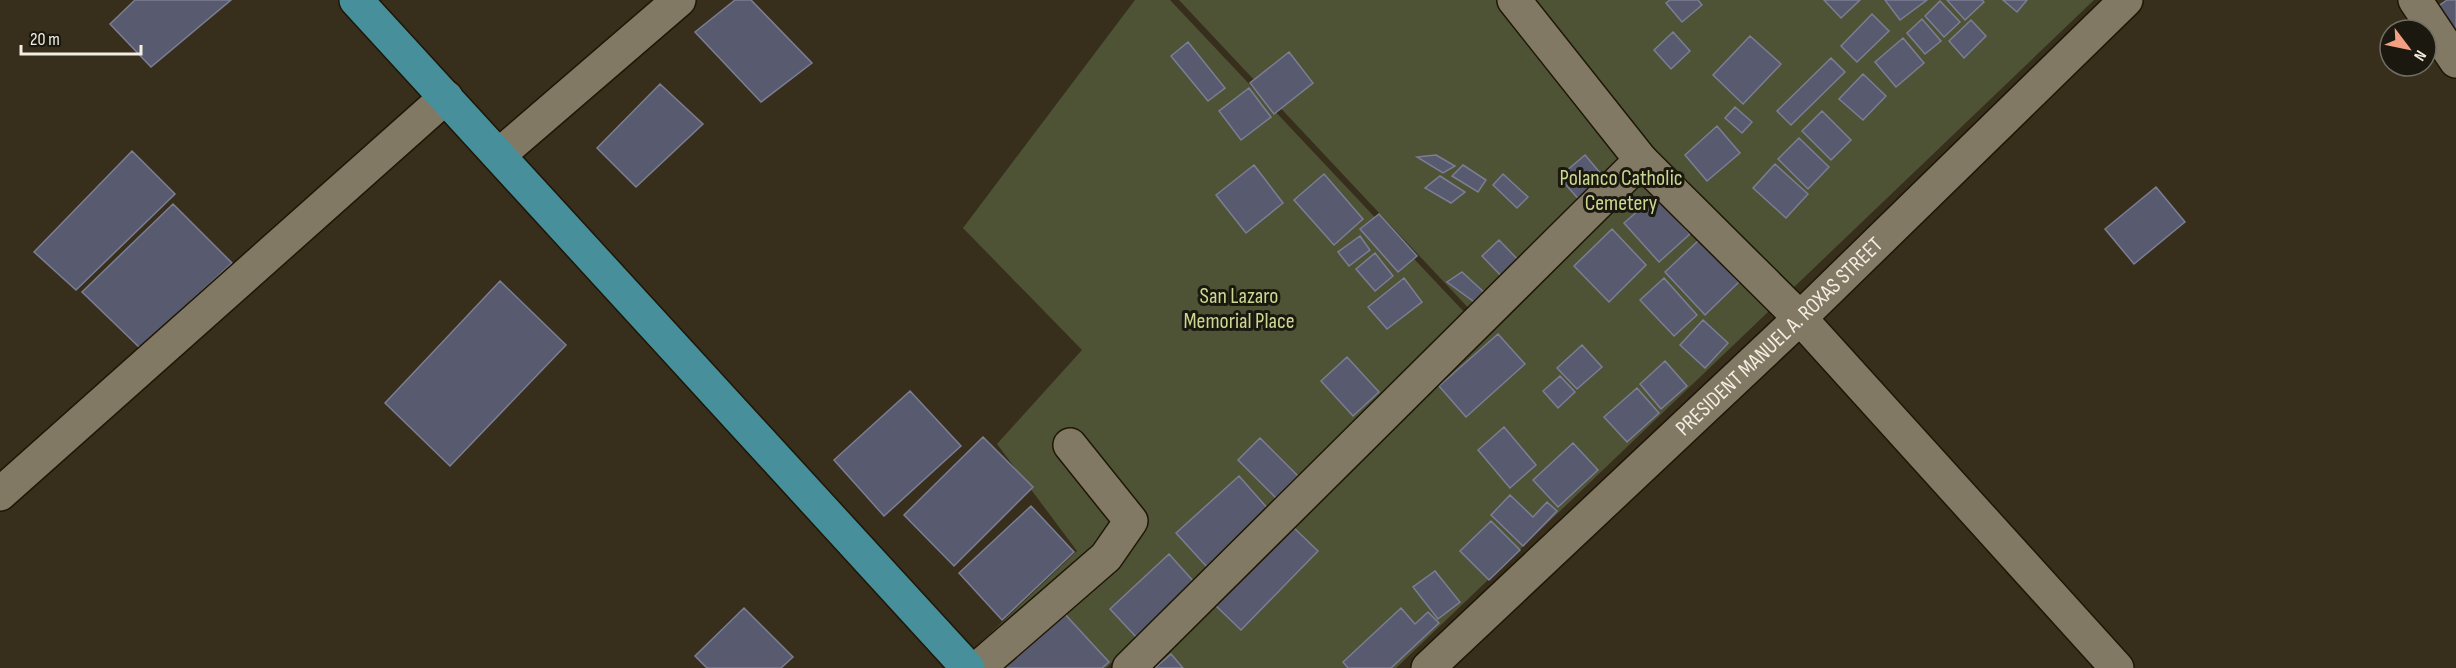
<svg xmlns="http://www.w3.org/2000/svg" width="2456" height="668" font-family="'Sofia Sans Condensed',sans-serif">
<rect width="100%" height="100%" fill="#372f1c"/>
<path fill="#4e5336" d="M1135 0H1170L1466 314 1106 668H1003L980 643 1077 551 997 444 1082 350 963 228Z
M1179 0H2094L1396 668H1113L1475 315Z"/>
<path fill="#585a6f" stroke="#7c7e94" stroke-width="1.5" d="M135 0H231L151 67 110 24Z
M735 0H751L812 63 761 102 695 32Z
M1670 0H1698L1702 5 1682 22 1666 3Z
M1824 0H1860L1841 18Z
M1885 0H1927L1900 20Z
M1947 0H1982L1984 2 1965 20Z
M2003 0H2027L2017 12Z
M2447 0H2456V35L2437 7Z
M1940 1 1960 22 1944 37 1925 16Z
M1872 14 1889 31 1857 62 1841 46Z
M1922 19 1941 41 1925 54 1907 33Z
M1971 20 1986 36 1964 58 1949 41Z
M1673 32 1690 51 1671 69 1654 50Z
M1750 36 1781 64 1743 104 1713 75Z
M1903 38 1924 63 1896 87 1875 62Z
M1188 42 1225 88 1208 101 1171 56Z
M1289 52 1313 83 1274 114 1250 83Z
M1831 58 1845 72 1791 125 1777 111Z
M1863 74 1886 96 1863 120 1839 99Z
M660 84 703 124 636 187 597 148Z
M1249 88 1271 117 1241 140 1219 111Z
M1735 107 1752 122 1742 133 1725 118Z
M1822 111 1851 140 1831 160 1802 131Z
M1717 126 1740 153 1707 181 1685 155Z
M1799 138 1829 167 1808 189 1778 159Z
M132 151 175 194 76 290 34 252Z
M1436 155 1455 166 1443 173 1417 157Z
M1585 155 1607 181 1582 203 1559 177Z
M1775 164 1808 194 1786 218 1753 188Z
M1254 165 1283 203 1246 233 1216 195Z
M1463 165 1486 180 1478 192 1452 176Z
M1324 174 1363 219 1334 245 1294 200Z
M1503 174 1528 197 1517 208 1493 185Z
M1440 176 1465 192 1451 203 1425 188Z
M2156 187 2185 222 2134 264 2105 229Z
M1655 196 1690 234 1659 262 1624 223Z
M173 204 232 263 140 348 82 292Z
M1379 214 1417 256 1398 272 1360 229Z
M1612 229 1646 265 1609 302 1574 266Z
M1360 236 1370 250 1349 266 1338 252Z
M1499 240 1524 266 1507 282 1482 256Z
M1699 240 1739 282 1705 315 1665 272Z
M1375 253 1393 276 1375 291 1356 269Z
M1462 272 1486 294 1477 304 1447 282Z
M1404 278 1422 302 1387 329 1368 307Z
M1664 278 1697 315 1674 336 1640 300Z
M500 281 566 345 450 466 385 403Z
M1703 320 1728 343 1705 368 1680 345Z
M1498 334 1525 364 1466 417 1439 386Z
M1582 345 1602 367 1577 389 1557 368Z
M1347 357 1379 392 1353 416 1321 381Z
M1665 361 1687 386 1661 409 1640 384Z
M1560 376 1575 392 1558 408 1543 391Z
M1637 388 1659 413 1627 442 1604 417Z
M910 391 961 446 884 516 834 460Z
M1504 427 1536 465 1510 488 1478 450Z
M983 437 1033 487 954 566 904 515Z
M1260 438 1298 476 1276 498 1238 460Z
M1573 443 1598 470 1558 507 1533 480Z
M1239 476 1269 510 1207 567 1176 533Z
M1510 495 1533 517 1547 502 1557 511 1523 546 1491 515Z
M1031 506 1074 552 1002 620 959 573Z
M1491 521 1520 550 1489 580 1460 551Z
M1292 526 1318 551 1241 630 1215 605Z
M1169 554 1195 583 1137 638 1110 609Z
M1435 571 1460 602 1438 619 1413 587Z
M744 608 793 657 781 668H707L695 656Z
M1401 608 1415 624 1428 612 1439 623 1391 668H1348L1343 662Z
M1062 611 1109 662 1102 668H1004L1003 667Z
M1171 654 1183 668H1155Z"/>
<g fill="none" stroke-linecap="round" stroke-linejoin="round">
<defs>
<g id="minor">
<path d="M1514 0 1641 160"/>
<path d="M2415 0 2456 61"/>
<path d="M499 155 679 0"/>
<path d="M0 494 446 97"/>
<path d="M978 668 1106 557 1131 521 1070 445"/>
<path d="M1129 668 1641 160 1800 318 2117 668"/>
<path id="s1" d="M1428 668 1800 318 2126 0"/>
</g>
<path id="major" d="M356 0 968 668"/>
</defs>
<use href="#minor" stroke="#1e1705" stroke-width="36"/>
<use href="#major" stroke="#1e1705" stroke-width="36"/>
<use href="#minor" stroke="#827964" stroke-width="33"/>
<use href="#major" stroke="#47909b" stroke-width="33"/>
</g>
<g text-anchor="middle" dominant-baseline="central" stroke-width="6" stroke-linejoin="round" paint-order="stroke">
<g font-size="22" fill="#ccd891" stroke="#1b180f">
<text x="1621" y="178">Polanco Catholic<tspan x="1621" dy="25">Cemetery</tspan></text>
<text x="1239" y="296">San Lazaro<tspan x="1239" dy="25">Memorial Place</tspan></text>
</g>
<g font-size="22" fill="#f3eee2" stroke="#1b180f">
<text stroke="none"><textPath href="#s1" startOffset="483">PRESIDENT MANUEL A. ROXAS STREET</textPath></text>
</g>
</g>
<g transform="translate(2408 48) rotate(122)"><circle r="28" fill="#1b180f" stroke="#716e63" stroke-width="1.5"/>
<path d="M0-4.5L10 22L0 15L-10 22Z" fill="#f39f84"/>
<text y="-9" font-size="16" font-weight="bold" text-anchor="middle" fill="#f3eee2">N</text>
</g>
<path d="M21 45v9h120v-9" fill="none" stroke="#f3eee2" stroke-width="3"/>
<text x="30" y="45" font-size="18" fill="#f3eee2" stroke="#1b180f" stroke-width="4.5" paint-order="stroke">20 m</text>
</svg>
